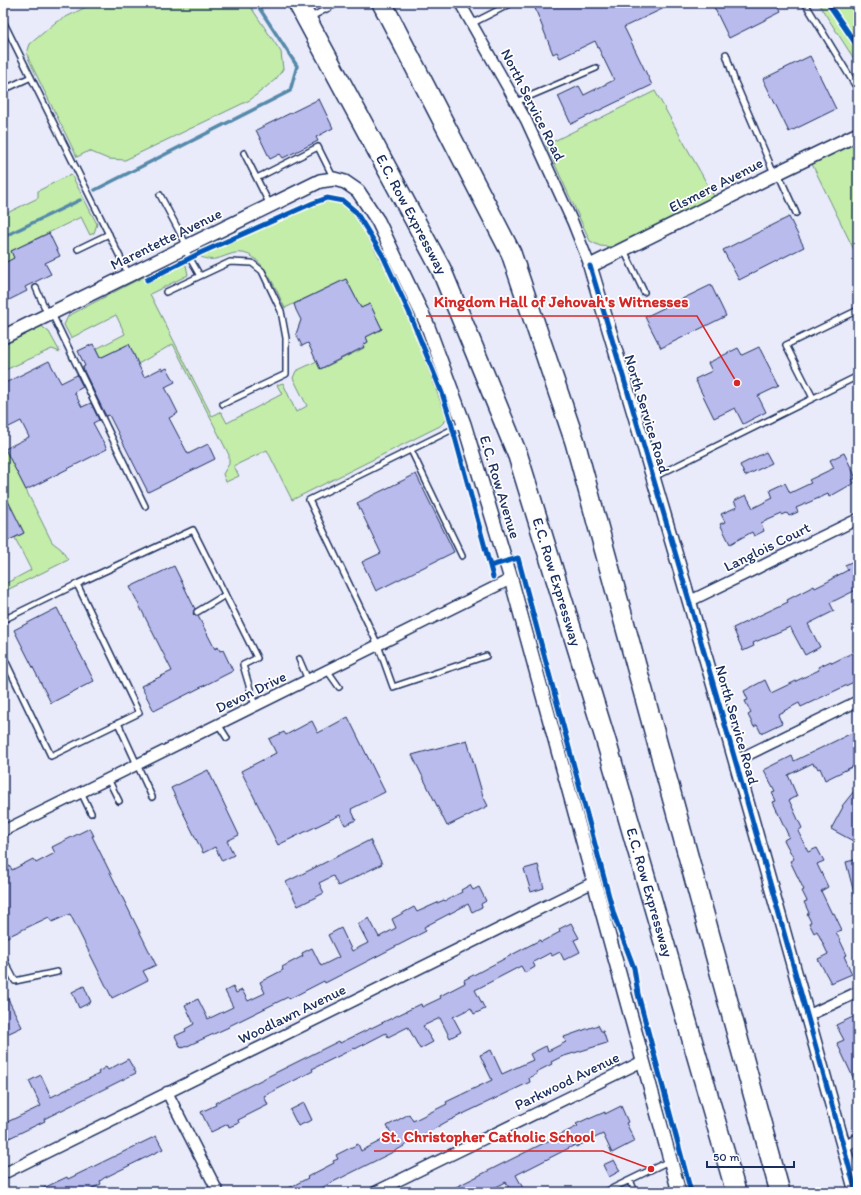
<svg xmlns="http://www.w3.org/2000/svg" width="861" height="1195" font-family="Itim,sans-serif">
<rect width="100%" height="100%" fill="#eaebfa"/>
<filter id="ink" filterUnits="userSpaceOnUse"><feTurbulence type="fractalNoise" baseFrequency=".025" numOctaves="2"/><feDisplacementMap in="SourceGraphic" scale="8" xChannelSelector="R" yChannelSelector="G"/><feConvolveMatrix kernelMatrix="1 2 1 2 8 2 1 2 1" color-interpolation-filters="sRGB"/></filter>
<g filter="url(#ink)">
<path fill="#c3eda9" stroke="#6f8e84" d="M94 3H248L281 52 283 69 276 79 250 100 125 160 108 159 89 151 77 157 29 60 27 53 30 44 56 22Z
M818 3H858V65Z
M655 91 715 198 613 247 600 246 590 241 546 145Z
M858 142V258L812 164Z
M71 174 97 224 94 233 90 235 81 217 11 251 14 258 3 264V215L38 198V191Z
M331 201C337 202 344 203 348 207 357 214 363 228 368 238 402 294 424 357 447 419L440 426 292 500 267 450 234 466 239 476 226 482 223 474 229 464V455L173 344 138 364 129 344 100 358 96 349 125 334 116 315 71 338 64 325 68 316 143 277 147 282 184 264 186 265 188 275 150 294 212 416 221 412 227 423 282 394 277 385 283 383 296 412 307 406 293 378 296 371 317 361 321 369 364 348 363 345 368 342 366 337 382 329 370 304 361 308 346 279 285 308C274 287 260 242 228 255 217 259 210 262 199 256L312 205Z
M40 325 49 332 60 352 52 349 45 352 3 371V343Z
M3 444 52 542 61 549 68 560 3 592V585L31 570 15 538 24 533 3 491Z"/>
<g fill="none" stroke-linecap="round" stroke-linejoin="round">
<path stroke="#5589aa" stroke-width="3.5" d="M95 190 290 91 297 66 256 3
M3 237 80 200"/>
</g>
<path fill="#babbed" stroke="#1b2f5e" d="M533 3H675L624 27 652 85 571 124 558 96 579 86 584 95 614 80 595 41 560 58 557 52 553 54Z
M712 3H777L781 12 729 38Z
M810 56 836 109 789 132 763 79Z
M319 99 333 128 316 137 318 141 283 158 280 154 270 159 256 130Z
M789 217 804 247 739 280 723 250Z
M49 233 60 256 45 263 51 274 25 287 27 291 3 303V264L14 258 11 251Z
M346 279 361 308 370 304 382 329 366 337 368 342 363 345 364 347 320 369 308 343 302 346 296 334 301 320 296 310 294 304Z
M711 285 726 316 661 348 645 317Z
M93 344 100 358 129 344 144 377 162 368 163 370 167 368 175 382 165 387 178 413 169 418 188 454 208 444 215 459 148 492 109 415 106 416 84 371 83 367 85 366 78 351Z
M759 347 779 386 758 396 766 412 743 424 735 408 714 418 695 379 712 371 708 363 738 348 742 355Z
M49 361 61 383 77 375 83 387 74 392 82 407 91 403 99 420 93 423 107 449 26 490 5 449 29 437 21 421 3 430V384Z
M766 452 772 463 745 476 740 465Z
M844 453 856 478 852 480 854 483 829 497 828 494 796 508 798 512 789 516 787 513 782 515V514L761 523 764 531 754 536 752 532 730 544 720 524 725 522 721 514 737 507 734 501 746 495 753 508 773 498 770 490 785 483 790 493 811 483 809 480 834 468 830 460Z
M416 474 454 552 376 591 362 562 381 553 357 503Z
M3 491 24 533 3 543Z
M858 559V589L830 603 834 611 808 624 820 647 805 655 790 627 753 643 754 646 743 651 733 628 788 602 787 600 814 586 815 588 831 580V579L848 570 845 565Z
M174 566 195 609 193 614 195 616H198L215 649 218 647 220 651 223 650 233 671 154 711 141 686 172 671 130 587Z
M57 608 94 681 51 703 14 630Z
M858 650V680L801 707 799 703 778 714 782 723 761 733 757 725 754 727 748 715 751 713 745 701 748 700 744 691 765 680 771 693 819 670 818 667 831 661 832 663Z
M348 717 385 792 351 809 356 820 345 825 340 815 278 845 241 771 276 753 269 739 284 732 286 735 312 721 318 733Z
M858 730V764L825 780 820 768 818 769 816 765 814 766 813 763 788 775 797 796 789 800 802 828 798 831 808 852 817 848 824 861 817 864 828 887 821 891 832 914 834 913 842 930 836 932 847 955 844 956 852 974 831 983 818 959 828 954 817 931 814 933 809 923 811 922 807 914 809 913 804 902 807 901 802 891 804 890 790 861 794 859 784 840 789 837 773 802 776 801 772 792 775 791 764 770 792 756 794 761Z
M467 740 483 796 488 806 447 826 412 755Z
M208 770 239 835 227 841 234 855 222 861 215 847 203 853 171 788Z
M858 786V836L855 842 831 829 843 807 842 806Z
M90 828 94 836H92L156 965 143 971 148 980 112 998 70 914 52 922 49 917 3 939V869L10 866 12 870 33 859 36 863 55 853 52 847Z
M370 840 382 864 338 886 333 876 319 883 324 893 298 906 286 882Z
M858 859V896L855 897 846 862Z
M538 865 544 888 531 892 524 869Z
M470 885 473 890 479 887 486 901 481 904 482 907 472 912 468 904 424 927 426 931 325 983 324 981 289 999 288 997 229 1026V1027L183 1048V1047L181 1048 175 1036 186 1031 185 1029 194 1024 185 1005 198 999 208 1019 233 1007 225 991 233 987 236 993 242 990 248 1001 265 993 260 982 283 970 282 967 303 956 302 953 312 948 321 966 339 957 328 935 341 928 352 951 368 943 358 924 369 918 379 937 396 928 392 919 414 907 417 912 444 900 445 901 462 892 461 890Z
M571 923 579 938 574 940 580 952 564 960 560 952 552 956 550 953 533 962 535 967 525 973 521 966 475 990 485 1009 474 1014 471 1008 453 1017 461 1032 450 1038 440 1018 423 1026 433 1042 420 1049 408 1027 388 1037 386 1033 355 1049V1048L312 1069 313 1071 264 1096 268 1105 238 1120 239 1123 229 1127 228 1124 211 1132 201 1112 216 1105 215 1103 339 1041 340 1043 421 1004 422 1007 441 998 440 996 465 983 464 980 540 940 541 942 560 932 559 929Z
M84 986 91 1002 79 1008 72 992Z
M3 989 22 1027 3 1036Z
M855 1016 858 1023V1088L837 1043 844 1040 836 1025Z
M598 1025 601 1031H603L607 1043 561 1057 551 1062 552 1064 536 1072 537 1074 529 1078 530 1082 446 1122 397 1150 313 1192H281L308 1178 307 1177 334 1163 333 1161 338 1159 336 1155 358 1144 361 1151 392 1135 387 1126 409 1114 413 1121 447 1104 446 1102 492 1080 480 1055 491 1050 502 1074 533 1060 530 1054 546 1046 548 1051 566 1042 564 1037Z
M128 1059 136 1073 44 1119 45 1121 3 1141V1124L41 1106 29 1081 41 1075 51 1097 99 1074 98 1072 106 1067 108 1070Z
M304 1103 312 1120 298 1126 290 1110Z
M621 1106 628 1122 626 1123 635 1141 612 1153 603 1134 576 1147 575 1145 516 1175 525 1192H511L506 1182 486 1192H446L578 1126 576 1124 589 1118V1119L605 1112V1114Z
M156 1136 163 1149 104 1178 100 1181 101 1184 85 1192H35L67 1177 68 1179Z
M614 1160 620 1171 609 1177 603 1165Z"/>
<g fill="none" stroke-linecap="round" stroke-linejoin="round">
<defs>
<path id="service" d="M805 3 858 90
M309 18 338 3
M3 21 129 275
M471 24 512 3
M726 54 735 82 774 173
M3 90 31 77
M516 102 596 68
M244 153 270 205
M778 173 796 213
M257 178 318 147 334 179
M160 195 187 246
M184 248 200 276
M78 249 109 234
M624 250 644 292
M36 288 48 315
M166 292 230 262 252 263 262 271 281 311 286 338V374L223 404
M52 314 145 506
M813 398 786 345 858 310
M463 424 309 500 378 645 393 687 486 656
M411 450 462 556
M654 477 858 376
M77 584 193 530 257 658 243 665 255 706
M197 612 225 595
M3 620 77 584 139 713 51 756 3 656
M299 659 308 680
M327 670 339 687
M118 723 152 797
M218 724 227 738
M108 779 119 801
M81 792 91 813
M3 841 5 845
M3 958 15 981 57 972
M630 1180 635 1192
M605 1192 669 1161"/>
<path id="minor" d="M460 3 526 120 573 223 590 266
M690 601 858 519
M735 761 858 701
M3 831 511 579
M807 1016 858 992
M167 1092 218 1192
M844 1147 858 1139
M3 1174 594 882
M375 1192 643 1061"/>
<path id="tertiary" d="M3 337 320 181 334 179 345 182 358 191 378 221 427 324 464 424 511 579 679 1192
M856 1192C771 882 683 574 590 266L775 174 858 134"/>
<g id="motorway">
<path id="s1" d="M298 3 441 269 518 456 606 741 736 1192"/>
<path d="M382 3 511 253 575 442 780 1192"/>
</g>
</defs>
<use href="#service" stroke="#1b2f5e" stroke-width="8"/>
<use href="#minor" stroke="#1b2f5e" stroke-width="13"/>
<use href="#tertiary" stroke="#1b2f5e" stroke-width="16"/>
<use href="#motorway" stroke="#1b2f5e" stroke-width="22"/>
<use href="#service" stroke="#fff" stroke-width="5"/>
<use href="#minor" stroke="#fff" stroke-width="10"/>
<use href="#tertiary" stroke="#fff" stroke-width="13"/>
<use href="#motorway" stroke="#fff" stroke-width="19"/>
<defs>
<path id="cycleway" d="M828 3 858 47
M590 266C683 574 771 882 856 1192
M147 280 200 253 313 203 327 198 343 201 356 212 383 256 409 312 442 393 449 415 493 577
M490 566 518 558 614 915 634 968 638 994 691 1192"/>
</defs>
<use href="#cycleway" stroke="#fff" stroke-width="8"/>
<use href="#cycleway" stroke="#0057b8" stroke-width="5"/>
</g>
</g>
<g text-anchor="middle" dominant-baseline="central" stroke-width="3.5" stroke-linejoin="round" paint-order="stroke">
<g font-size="15" fill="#1b2f5e" stroke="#fff">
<text transform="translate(533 105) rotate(63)">North Service Road</text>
<text transform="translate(716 185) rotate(-27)">Elsmere Avenue</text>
<text stroke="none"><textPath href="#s1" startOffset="240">E.C. Row Expressway</textPath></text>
<text transform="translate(166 239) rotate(-26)">Marentette Avenue</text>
<text transform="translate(647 414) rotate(73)">North Service Road</text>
<text transform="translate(500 487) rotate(73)">E.C. Row Avenue</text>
<text transform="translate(767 547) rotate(-26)">Langlois Court</text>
<text stroke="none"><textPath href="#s1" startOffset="636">E.C. Row Expressway</textPath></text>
<text transform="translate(251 692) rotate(-26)">Devon Drive</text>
<text transform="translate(737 725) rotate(74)">North Service Road</text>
<text stroke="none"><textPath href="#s1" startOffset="960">E.C. Row Expressway</textPath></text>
<text transform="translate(292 1014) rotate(-26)">Woodlawn Avenue</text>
<text transform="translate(567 1081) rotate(-26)">Parkwood Avenue</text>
</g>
</g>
<path fill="none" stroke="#d62828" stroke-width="1.5" d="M737 383L697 316H426M651 1169L603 1151H374"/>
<g fill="#d62828" stroke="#fff" stroke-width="1.5">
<circle cx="737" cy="383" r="4"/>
<circle cx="651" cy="1169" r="4"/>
</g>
<g font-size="16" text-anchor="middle" font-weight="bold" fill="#d62828" stroke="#fff" stroke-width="3.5" stroke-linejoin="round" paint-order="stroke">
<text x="561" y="307">Kingdom Hall of Jehovah's Witnesses</text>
<text x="488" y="1142">St. Christopher Catholic School</text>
</g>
<rect width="861" height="1195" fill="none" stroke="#fff" stroke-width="16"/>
<rect x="8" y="8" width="845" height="1179" fill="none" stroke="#1b2f5e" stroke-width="1.5" filter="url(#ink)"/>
<path d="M707 1161v6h87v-6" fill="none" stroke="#1b2f5e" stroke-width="2"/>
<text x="713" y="1161" font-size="12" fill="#1b2f5e" stroke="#ffffff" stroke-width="3" paint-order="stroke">50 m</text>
</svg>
